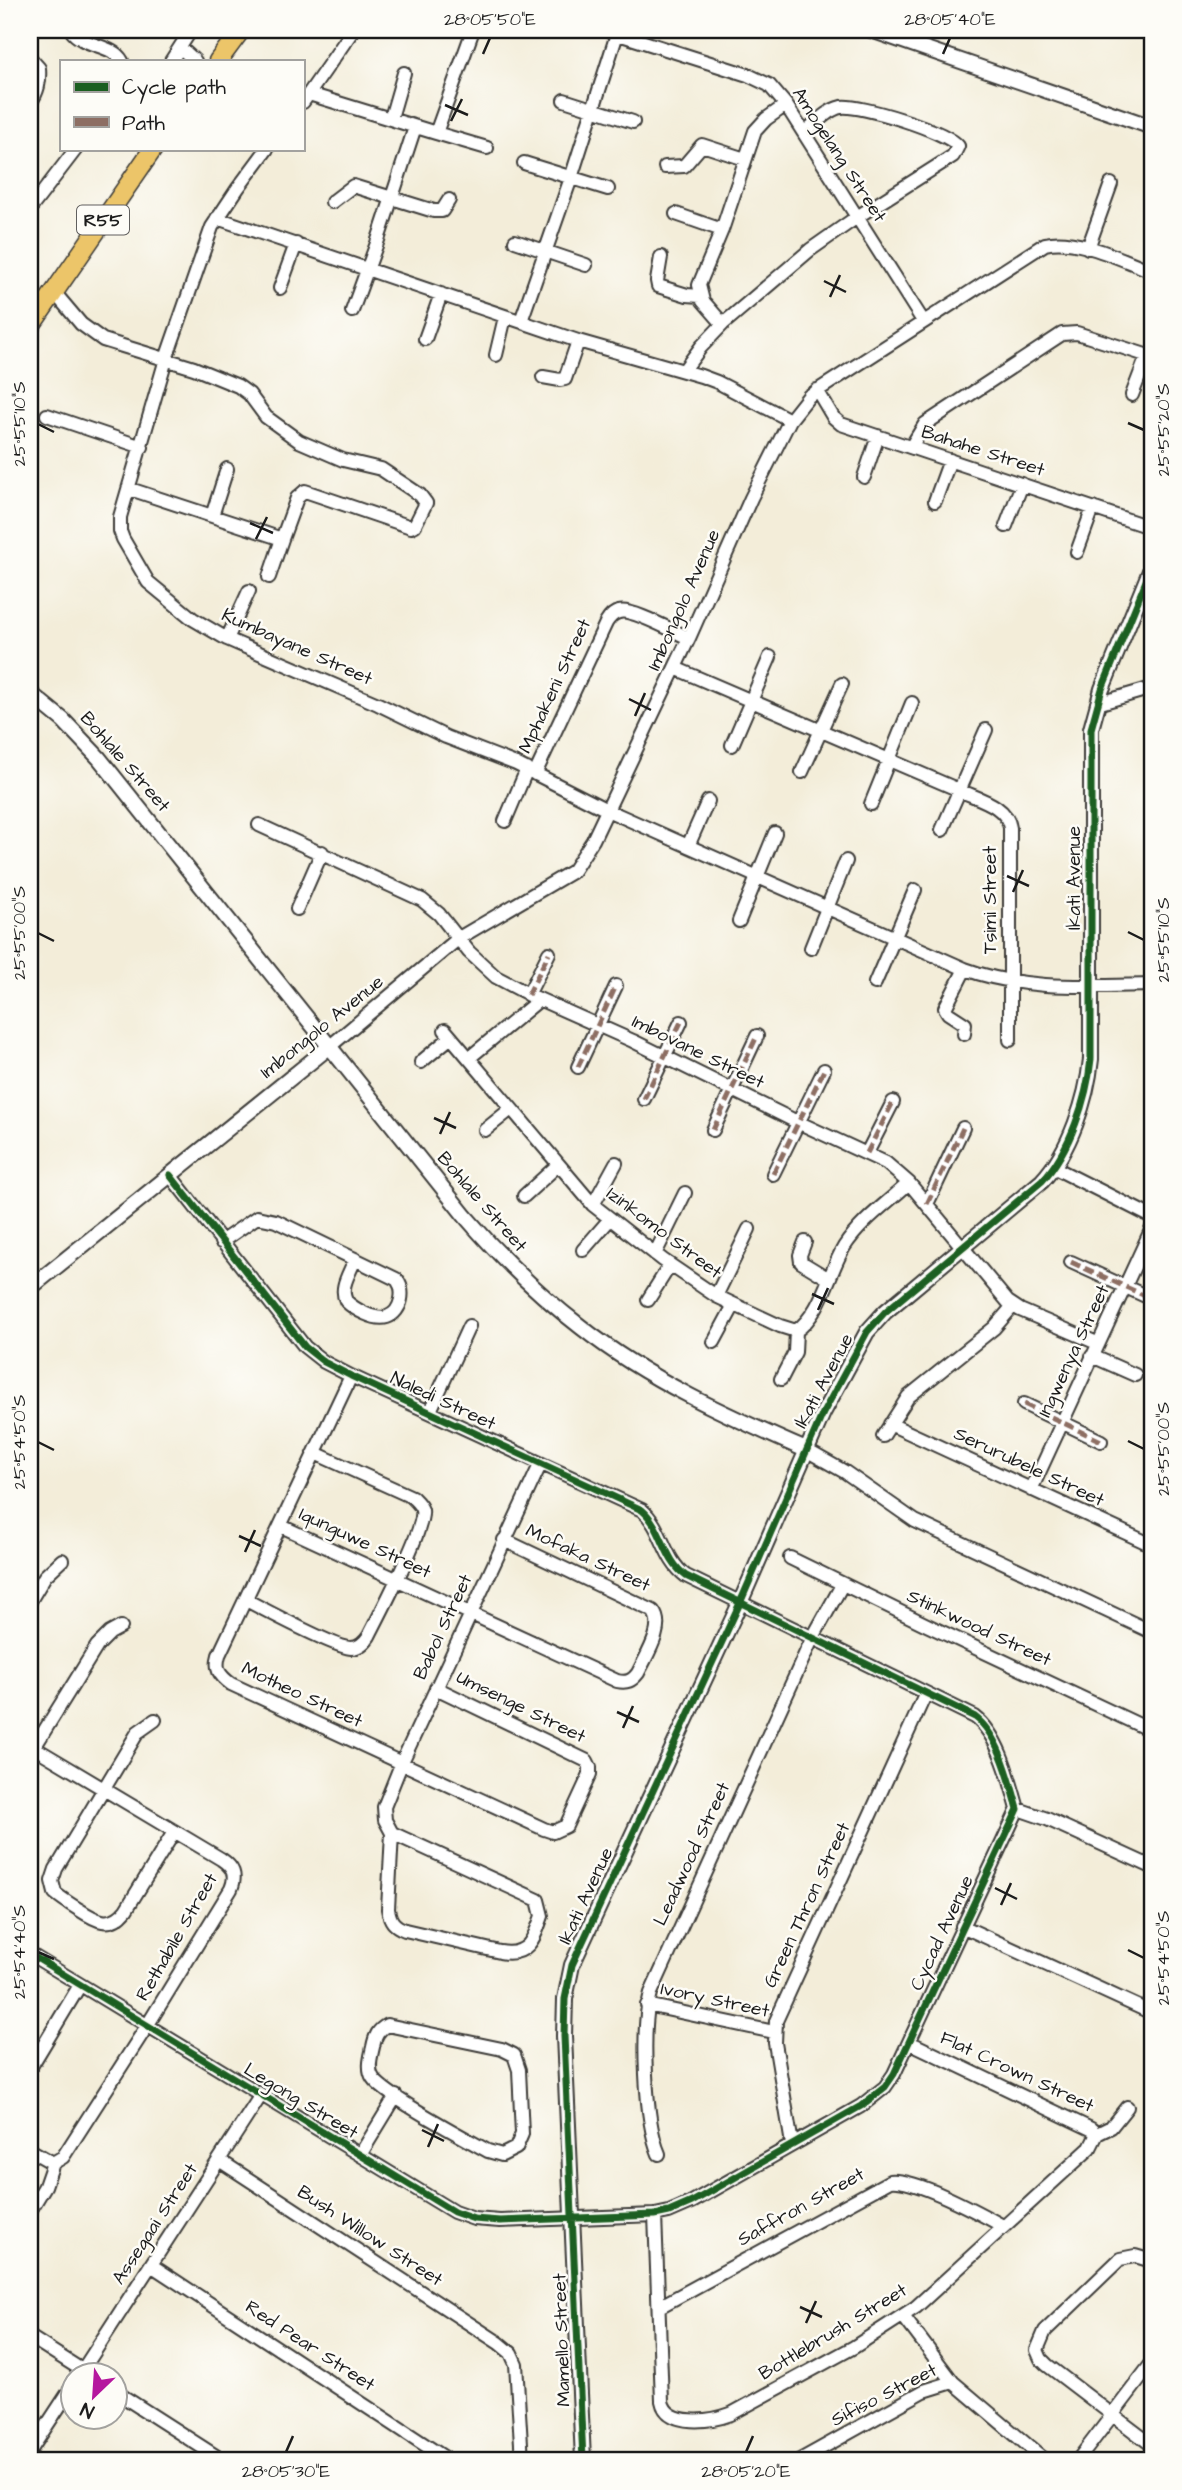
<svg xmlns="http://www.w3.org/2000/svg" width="1182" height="2490" font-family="'Architects Daughter',sans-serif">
<rect width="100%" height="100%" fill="#fdfcf7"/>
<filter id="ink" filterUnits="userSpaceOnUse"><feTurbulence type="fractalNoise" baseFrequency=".0143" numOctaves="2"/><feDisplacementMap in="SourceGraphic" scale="14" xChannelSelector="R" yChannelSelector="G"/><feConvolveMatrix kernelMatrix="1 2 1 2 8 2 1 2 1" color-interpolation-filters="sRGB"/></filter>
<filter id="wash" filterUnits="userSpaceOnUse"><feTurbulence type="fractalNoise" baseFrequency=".00686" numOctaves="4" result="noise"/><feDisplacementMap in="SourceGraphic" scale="28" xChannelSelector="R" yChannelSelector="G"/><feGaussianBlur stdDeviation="1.57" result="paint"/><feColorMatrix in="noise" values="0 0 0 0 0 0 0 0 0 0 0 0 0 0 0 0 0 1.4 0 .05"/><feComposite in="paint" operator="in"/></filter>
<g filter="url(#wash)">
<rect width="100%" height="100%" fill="#f3edd9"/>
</g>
<g filter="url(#ink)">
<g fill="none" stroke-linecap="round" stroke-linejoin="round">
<defs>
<path id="minor" d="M71 30C82 47 113 44 122 61
M606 30 748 75 769 85 786 105 923 321
M181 48 195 61
M30 58 39 68C40 82 38 92 30 103
M171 61 191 30
M309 94 436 133 473 30
M564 100 633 122
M303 102 353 30
M391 118 404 73
M436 133 487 148
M267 149 238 188 212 227 166 359 120 517V531L123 539 148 582 193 619 227 639 378 704 446 737 516 764 607 810 965 969C1024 991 1090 986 1152 985
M524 163 608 189
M665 167 684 166 702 145 745 159
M332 202 353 186 434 211H442L449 200
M30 209 76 149
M676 214 722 230
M217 218 578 341 701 376 717 382 790 420
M515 241 586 265
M1088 248 1111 184
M661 257 657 281 658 286 687 295 700 296
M280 288 296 244
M54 292 81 324 103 340 194 368 238 386 249 394 266 417 299 441 343 460 381 469 420 495 426 503 415 525 411 527 305 491 297 498 282 539 130 489
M352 311 377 243 415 127
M521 321 571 178 617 34
M723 324 703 301 699 285 722 230 755 131 766 119 786 105
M425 339 441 294
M496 355 505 317
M684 370 701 347 723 324 810 250 857 217 953 156 958 146C947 131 859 104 841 107 827 110 816 123 805 132
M543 377 560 380 565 379 578 341
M817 390 833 417 841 424 1152 528
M1132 395 1147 356
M47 415 142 447
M911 447 925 424 1062 334 1077 333 1152 357
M864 477 878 436
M935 501 950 460
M212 516 227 469
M1006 526 1022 484
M1077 552 1093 508
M269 577 282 539
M227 639 249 591
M675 668 959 790C978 799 1007 805 1010 828V1040
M1097 704 1152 688
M732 745 770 657
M802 772 842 684
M535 774 606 623C609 618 613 613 619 612 632 608 674 632 689 638
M871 804 912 703
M505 821 527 769
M259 825 422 900 439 914 469 952 496 977 532 996 633 1041 791 1119 886 1163 909 1183 1008 1302 1020 1310 1097 1343
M942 830 986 730
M688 846 708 801
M297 909 322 852
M739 921 775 833
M811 948 846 861
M875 983 915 890
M528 995 549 953
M445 1030 593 1205 663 1260 716 1296 780 1326 796 1331
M964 1034 965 1024 948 1013 945 1008 965 969
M329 1047 459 938 573 871 593 840 689 638 751 498 790 420 809 396 1045 244C1076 236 1122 260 1152 271
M469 1058 539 1000
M421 1062 451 1037
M578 1067 616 986
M644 1099 681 1022
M485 1130 511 1109
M713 1130 757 1036
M867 1153 893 1102
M1055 1168 1152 1217
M773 1174 824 1070
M524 1196 558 1165
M927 1204 963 1128
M593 1205 616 1163
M221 1242 257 1217 276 1221 396 1279C406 1289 402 1312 387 1317 375 1321 354 1309 346 1301 339 1287 350 1273 355 1259
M805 1242 800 1255 801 1262 829 1279
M583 1250 610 1219
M655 1254 685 1193
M1071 1262 1152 1299
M716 1296 749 1229
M648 1300 670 1265
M796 1331C822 1312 828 1274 844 1247 860 1222 887 1203 909 1183
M714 1342 734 1305
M1092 1356 1135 1375
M351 1376 219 1655C215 1669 219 1675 231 1684L544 1829 553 1832 566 1826 590 1774V1767L587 1761 436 1688
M781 1379 795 1352 796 1331
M1024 1404 1101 1441
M430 1411 469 1326
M890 1424 1152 1545
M883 1436 908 1397 994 1328 1013 1306
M806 1450 845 1472 915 1521 1152 1632
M1031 1490 1152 1228
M281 1526 617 1681C627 1683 632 1681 638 1673 646 1656 666 1627 653 1611L504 1540
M790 1558 927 1625 1152 1731
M246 1600C263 1609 337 1648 351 1648 359 1648 365 1642 369 1636 379 1616 426 1527 422 1510 420 1504 416 1501 412 1497L315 1453
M30 1601 45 1576 62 1560
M155 1720 138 1732 56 1869 52 1881 55 1893C62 1899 70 1904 78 1909 95 1920 110 1930 126 1910L174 1832
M30 1745 221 1859C233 1867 237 1875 231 1889L147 2026 63 2157 53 2163
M30 1754 97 1646 110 1633 121 1627
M1018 1809 1047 1819 1152 1867
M392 1833 538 1900 542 1916C534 1939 528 1957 500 1952L405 1930C394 1926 390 1921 388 1909L392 1833 385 1820 384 1807 402 1762 540 1465
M962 1926 1152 2013
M30 1954 454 2212 474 2219 500 2221 655 2215 669 2212 692 2202 861 2106 885 2087 894 2074 1018 1809C1010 1781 999 1735 975 1717L686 1576C663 1559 663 1528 642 1510L351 1376 324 1362 305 1347 170 1175
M647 2005 774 2032
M387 2025 502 2049 514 2055 519 2070 522 2134 516 2148 502 2155 488 2151C465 2138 385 2096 373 2078 367 2069 371 2056 373 2047 375 2036 378 2030 387 2025Z
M30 2068 80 1985
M1097 2134 1111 2127 1127 2107
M792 2144 775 2043 776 2021 926 1693
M30 2150 53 2163
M659 2154C645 2122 641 2027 651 1993L812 1639 842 1585
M360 2155 396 2096
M219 2160 499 2343 511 2353 516 2364 522 2460
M30 2211 45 2186 53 2163
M655 2215 662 2401C667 2428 712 2421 731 2414L854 2347 916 2307 1090 2148 1097 2134 1091 2129 909 2042
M1152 2261 1135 2256 1120 2259 1045 2331 1037 2350 1041 2359 1047 2365 1152 2445
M151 2265 448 2460
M659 2307 890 2181C916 2178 979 2213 1003 2226
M903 2316 953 2382
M30 2337 88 2374
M80 2374 261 2095
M116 2392 222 2460
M30 2451 74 2384
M800 2460 924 2391 953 2382 1045 2460
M1078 2460 1152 2363"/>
<path id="tertiary" d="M871 30 1152 127
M30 693 63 720 99 758 465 1216C500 1257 538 1294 581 1327 648 1380 728 1416 806 1450
M30 1288 329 1047
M583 2460 564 2036 565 1999 572 1965 740 1603 823 1413 867 1332 885 1312 1042 1181C1070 1151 1087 1099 1091 1059V729L1102 689 1152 566"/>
<path id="primary" d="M218 61 241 30
M30 327 153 149"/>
</defs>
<use href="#minor" stroke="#3c3b38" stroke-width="16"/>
<use href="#tertiary" stroke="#3c3b38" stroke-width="18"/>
<use href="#primary" stroke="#3c3b38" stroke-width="21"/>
<use href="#minor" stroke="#fff" stroke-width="12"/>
<use href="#tertiary" stroke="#fff" stroke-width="14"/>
<use href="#primary" stroke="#ecc569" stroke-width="18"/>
<path stroke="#8d6e63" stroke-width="5" stroke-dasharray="10 5" stroke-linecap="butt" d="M528 995 549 953
M578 1067 616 986
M644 1099 681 1022
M713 1130 757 1036
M867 1153 893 1102
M773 1174 824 1070
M927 1204 963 1128
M1071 1262 1152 1299
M1024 1404 1101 1441"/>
<defs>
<path id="cycleway" d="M30 1954 454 2212 474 2219 500 2221 655 2215 669 2212 692 2202 861 2106 885 2087 894 2074 1018 1809C1010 1781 999 1735 975 1717L686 1576C663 1559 663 1528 642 1510L351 1376 324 1362 305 1347 170 1175
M583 2460 564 2036 565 1999 572 1965 740 1603 823 1413 867 1332 885 1312 1042 1181C1070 1151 1087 1099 1091 1059V729L1102 689 1152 566"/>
</defs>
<use href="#cycleway" stroke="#fdfcf7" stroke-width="11"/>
<use href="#cycleway" stroke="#1b5e20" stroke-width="7"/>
</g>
</g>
<path fill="none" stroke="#1c1c1c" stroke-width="2.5" d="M483 54 490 38M943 54 950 38M445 105 468 115M451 121 462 99M824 281 846 292M830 297 840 275M1128 423 1144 430M38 424 54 432M250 523 273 533M256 539 267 517M629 699 651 710M635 716 645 693M1007 876 1029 886M1013 892 1023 870M1128 932 1144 940M38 933 54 941M434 1118 456 1128M440 1134 450 1112M812 1294 834 1304M818 1310 828 1288M1128 1441 1144 1449M38 1442 54 1450M239 1536 261 1546M245 1552 255 1530M617 1712 639 1722M623 1728 633 1706M995 1888 1017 1899M1001 1905 1011 1883M1128 1950 1144 1958M38 1952 54 1959M422 2130 444 2141M428 2147 438 2124M800 2307 822 2317M806 2323 816 2301M286 2452 293 2436M746 2452 753 2436"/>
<g text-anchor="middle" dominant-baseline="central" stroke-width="5" stroke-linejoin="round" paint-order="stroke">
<rect fill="#fdfcf7" stroke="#605f5e" stroke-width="2" x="77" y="205.5" width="52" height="29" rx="5"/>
<g font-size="18" font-weight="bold" fill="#1c1c1c">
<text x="103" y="220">R55</text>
</g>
<g font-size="19" fill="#1c1c1c" stroke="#fdfcf7">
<text transform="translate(839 155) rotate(57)">Amogelang Street</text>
<text transform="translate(983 451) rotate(18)">Bahahe Street</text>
<text transform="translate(684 600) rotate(-66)">Imbongolo Avenue</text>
<text transform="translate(297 647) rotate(24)">Kumbayane Street</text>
<text transform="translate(555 686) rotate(-65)">Mphakeni Street</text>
<text transform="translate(125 762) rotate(49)">Bohlale Street</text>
<text transform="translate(1074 878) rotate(-90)">Ikati Avenue</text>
<text transform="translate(990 900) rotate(-90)">Tsimi Street</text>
<text transform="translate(322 1027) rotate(-39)">Imbongolo Avenue</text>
<text transform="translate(698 1052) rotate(26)">Imbovane Street</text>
<text transform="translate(482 1202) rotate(49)">Bohlale Street</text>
<text transform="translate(664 1233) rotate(37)">Izinkomo Street</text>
<text transform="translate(1074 1351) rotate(-65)">Ingwenya Street</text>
<text transform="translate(824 1381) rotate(-62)">Ikati Avenue</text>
<text transform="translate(443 1401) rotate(25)">Naledi Street</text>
<text transform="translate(1029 1467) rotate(25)">Serurubele Street</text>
<text transform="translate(365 1543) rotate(25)">Iqunguwe Street</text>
<text transform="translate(588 1558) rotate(25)">Mofaka Street</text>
<text transform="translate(443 1627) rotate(-65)">Babol Street</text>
<text transform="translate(979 1628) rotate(25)">Stinkwood Street</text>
<text transform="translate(302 1695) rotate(25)">Motheo Street</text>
<text transform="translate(521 1707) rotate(26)">Umsenge Street</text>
<text transform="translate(692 1854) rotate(-65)">Leadwood Street</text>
<text transform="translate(586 1896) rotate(-65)">Ikati Avenue</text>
<text transform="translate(807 1905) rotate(-65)">Green Thron Street</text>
<text transform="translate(942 1933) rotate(-65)">Cycad Avenue</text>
<text transform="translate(177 1937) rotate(-60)">Rethabile Street</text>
<text transform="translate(715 2000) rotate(12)">Ivory Street</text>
<text transform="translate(1017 2072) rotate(25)">Flat Crown Street</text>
<text transform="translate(301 2101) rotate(31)">Legong Street</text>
<text transform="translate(801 2207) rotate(-29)">Saffron Street</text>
<text transform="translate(155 2224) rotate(-57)">Assegaai Street</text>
<text transform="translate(370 2236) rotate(33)">Bush Willow Street</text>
<text transform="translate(833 2332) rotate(-31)">Bottlebrush Street</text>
<text transform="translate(562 2340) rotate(-92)">Mamello Street</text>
<text transform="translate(310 2346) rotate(33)">Red Pear Street</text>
<text transform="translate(884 2395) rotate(-27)">Sifiso Street</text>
</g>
</g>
<rect width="1182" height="2490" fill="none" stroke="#fdfcf7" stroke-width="77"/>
<rect x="60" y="60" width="245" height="91" fill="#fdfcf7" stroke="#a3a29f" stroke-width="2"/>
<rect x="74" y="82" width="35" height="10" fill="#1b5e20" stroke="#a3a29f" stroke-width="2"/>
<text x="122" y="94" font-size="21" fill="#1c1c1c">Cycle path</text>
<rect x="74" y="117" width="35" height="10" fill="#8d6e63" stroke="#a3a29f" stroke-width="2"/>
<text x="122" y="130" font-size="21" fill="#1c1c1c">Path</text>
<g transform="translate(94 2396) rotate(205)"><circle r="33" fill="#fdfcf7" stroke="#a3a29f" stroke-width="2"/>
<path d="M0-5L12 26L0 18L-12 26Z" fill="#b5179e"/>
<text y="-10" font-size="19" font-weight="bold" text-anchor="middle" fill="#1c1c1c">N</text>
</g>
<rect x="38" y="38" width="1106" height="2414" fill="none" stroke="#1c1c1c" stroke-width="2.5"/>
<g font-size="18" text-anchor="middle" fill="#1c1c1c">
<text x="490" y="25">28°05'50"E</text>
<text x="950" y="25">28°05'40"E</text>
<text transform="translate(19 424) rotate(-90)" y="6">25°55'10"S</text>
<text transform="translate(1163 430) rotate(-90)" y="6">25°55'20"S</text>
<text transform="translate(19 933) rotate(-90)" y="6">25°55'00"S</text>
<text transform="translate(1163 940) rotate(-90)" y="6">25°55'10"S</text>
<text transform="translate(19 1442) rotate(-90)" y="6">25°54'50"S</text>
<text transform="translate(1163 1449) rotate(-90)" y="6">25°55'00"S</text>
<text transform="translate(19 1952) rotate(-90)" y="6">25°54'40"S</text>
<text transform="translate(1163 1958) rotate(-90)" y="6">25°54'50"S</text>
<text x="286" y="2477">28°05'30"E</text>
<text x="746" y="2477">28°05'20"E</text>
</g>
</svg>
